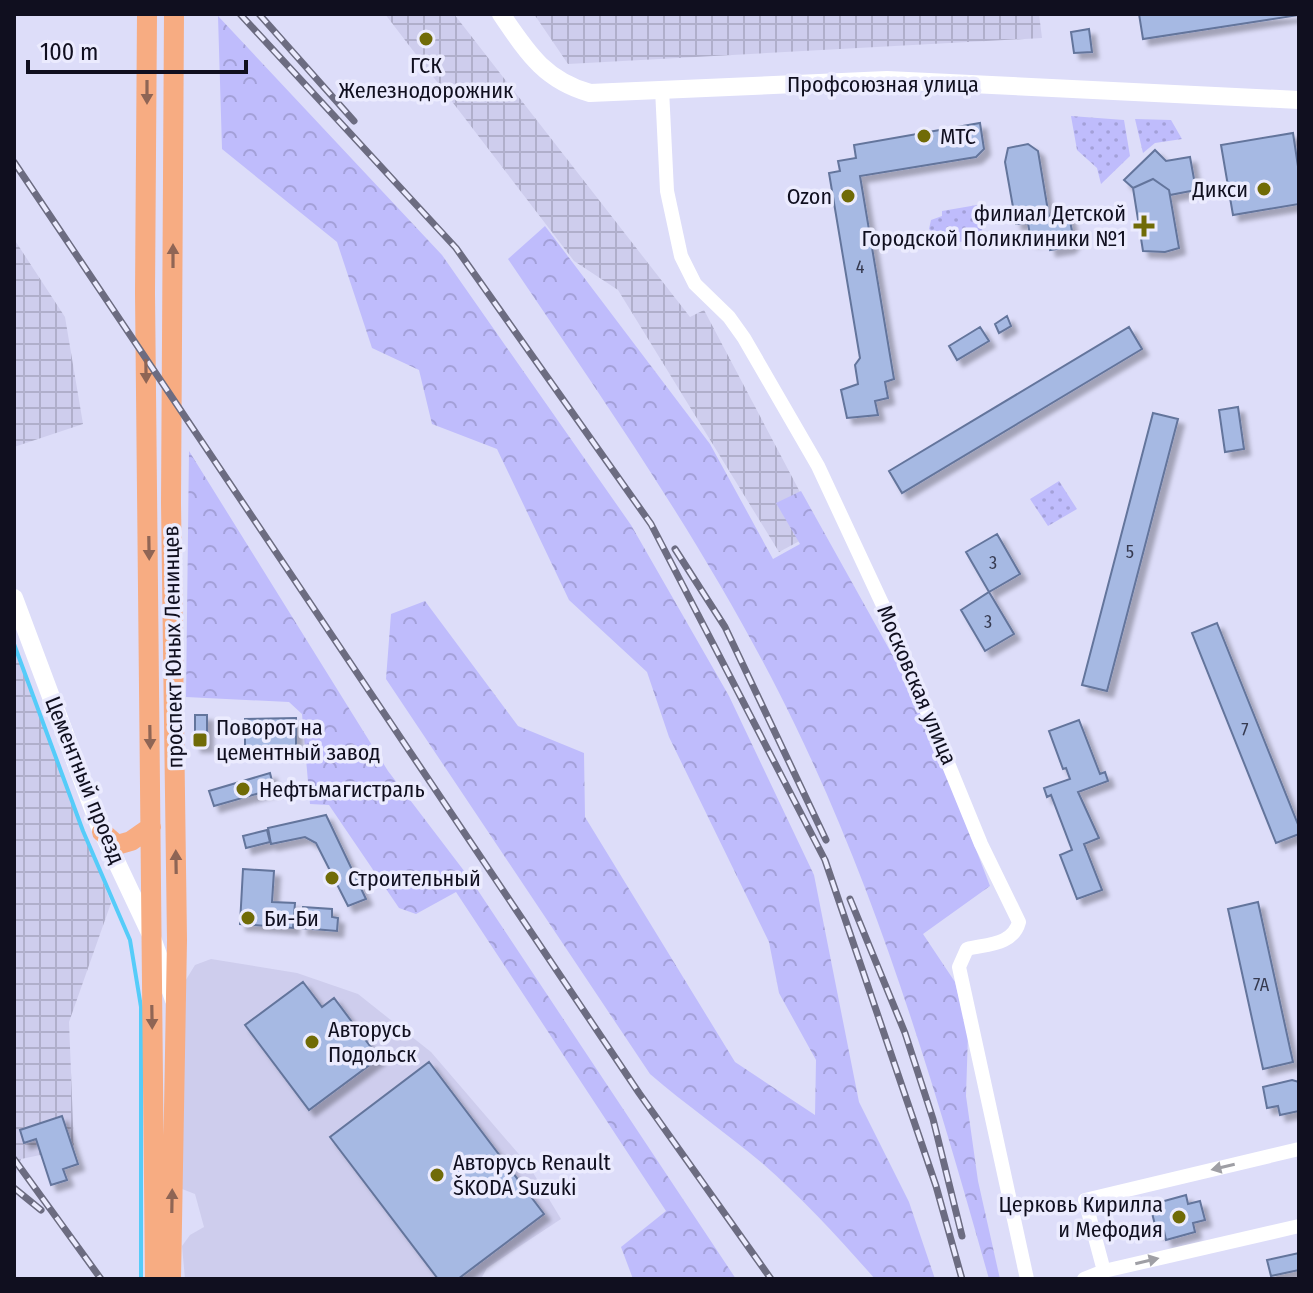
<svg xmlns="http://www.w3.org/2000/svg" width="1313" height="1293" font-family="'Fira Sans Condensed',sans-serif">
<defs>
<pattern id="industrial-grid" width="8" height="8" patternUnits="userSpaceOnUse" patternTransform="scale(2)"><rect width="8" height="8" fill="#cecded"/><path d="M0 4h8M4 0v8" fill="none" stroke="#b0afcb"/></pattern>
<pattern id="grass-dots" width="8" height="8" patternUnits="userSpaceOnUse" patternTransform="scale(2)"><rect width="8" height="8" fill="#bfbcfc"/><path d="M2 2h.1M6 6h.1" fill="none" stroke="#a3a0d8" stroke-width="1.8" stroke-linecap="round"/></pattern>
<pattern id="forest-crowns" width="20" height="18" patternUnits="userSpaceOnUse" patternTransform="scale(2)"><rect width="20" height="18" fill="#bfbcfc"/><path d="M2 6a3 3 0 1 1 6 0M12 15a3 3 0 1 1 6 0" fill="none" stroke="#a3a0d8"/></pattern>
<filter id="shadow"><feDropShadow dx="6" dy="6" stdDeviation="2" flood-color="#0004"/></filter>
</defs>
<rect width="100%" height="100%" fill="#ddddf9"/>
<path fill="#cecded" d="M211 959 297 973 358 994 431 1052 529 1166 561 1219 487 1268 481 1279H185L182 1246 190 1235 204 1227 195 1194 182 1189 184 983 195 965Z"/>
<path fill="url(#industrial-grid)" d="M385 14H454L690 317 704 310 820 530 779 552 618 290 574 261Z
M534 14H1039L1042 38 568 64Z
M14 239 65 317 83 424 14 447Z
M14 645 111 903 69 1022 74 1148 21 1159 14 1180Z"/>
<path fill="url(#grass-dots)" d="M1071 116 1124 120 1130 156 1101 184 1097 168 1077 150Z
M1135 119 1171 120 1182 139 1155 143 1143 153Z
M977 205 984 238 947 244 929 229 931 220 942 216V211Z
M1059 481 1077 509 1048 526 1030 499Z"/>
<path fill="url(#forest-crowns)" d="M218 16 442 255 631 525 729 696 814 875 859 1102 909 1202 935 1279H875C839 1238 803 1199 762 1163 725 1132 686 1105 650 1074L386 679 391 614 425 601 518 726 584 753 585 817 735 1062 815 1115 816 1060 779 993 769 942 669 737 647 672 569 600 497 449 432 424 419 370 372 348 337 242 222 149Z
M545 226 710 444 773 559 800 544 776 503 801 491 922 708 990 886 923 934 955 982 968 1034 966 1096 978 1181 1000 1279H989C936 1091 881 903 796 727 716 561 611 411 508 259Z
M189 451 388 771 471 880 736 1279H633L621 1247 666 1211 456 892 416 914 399 908 329 805 310 804 302 714 289 702 186 697Z"/>
<g fill="none" stroke-linecap="round" stroke-linejoin="round">
<path stroke="#55ccf9" stroke-width="4" d="M14 644 83 831 130 940 141 1007V1279"/>
</g>
<path fill="#a6b9e3" stroke="#64759c" stroke-width="2" filter="url(#shadow)" d="M1139 14H1299V15L1143 39Z
M1089 29 1092 52 1074 53 1071 32Z
M980 123 984 149 976 157 860 176 894 379 885 382 888 398 875 401 878 415 847 418 841 390 858 384 855 365 860 358 829 173 840 171 838 161 856 158 854 145Z
M1293 133 1299 173V204L1233 215 1221 145Z
M1028 144 1038 151 1049 217 1069 216 1074 241 1069 247 1050 250 1048 239 1031 241 1028 223 1016 224 1005 162 1008 148Z
M1155 150 1166 161 1190 157 1196 190 1170 195 1169 190 1153 179 1133 188 1124 180Z
M1153 179 1169 190 1179 248 1165 252 1143 251 1133 188Z
M1007 316 1011 326 999 333 995 324Z
M980 327 989 341 957 360 949 346Z
M1129 327 1142 349 902 493 889 471Z
M1238 407 1244 449 1225 452 1219 410Z
M1153 413 1178 419 1107 691 1082 685Z
M997 534 1020 574 989 592 966 552Z
M989 592 1014 634 985 651 961 610Z
M1217 623 1299 827V834L1276 843 1192 633Z
M195 715H207V746H195Z
M296 718V748H245V719Z
M1079 720 1100 774 1105 772 1108 781 1078 792 1099 838 1084 844 1102 890 1077 899 1060 855 1072 850 1051 795 1047 797 1044 788 1070 779 1066 768 1063 769 1049 731Z
M270 773 274 789 214 806 209 791Z
M326 815 366 899 348 906 316 843 305 837 271 844 268 828Z
M267 830 270 842 246 848 243 836Z
M243 869 274 871 272 902 295 903 293 928 240 924Z
M1258 902 1293 1062 1263 1069 1228 909Z
M303 907 332 909V917L338 918 337 931 301 928Z
M303 982 322 1007 334 998 379 1058 309 1110 245 1025Z
M429 1062 544 1214 458 1279H438L330 1137Z
M1292 1080 1299 1082V1111L1280 1115 1278 1106 1267 1108 1263 1087Z
M62 1116 78 1164 63 1169 67 1180 51 1185 36 1139 24 1143 20 1130Z
M1186 1195 1188 1204 1200 1201 1205 1220 1193 1223 1195 1232 1166 1240 1164 1231 1157 1233 1152 1213 1159 1211 1157 1203Z
M1299 1253V1270L1271 1276 1267 1260Z"/>
<g fill="none" stroke-linecap="round" stroke-linejoin="round">
<path stroke="#fff" stroke-width="14" d="M662 89 667 191 681 256 695 284 729 317 744 338 818 466 887 614 981 844 1019 922C1013 945 987 944 967 949L959 967 1027 1279
M1299 1149 1085 1200 1104 1271 1299 1226
M1084 1279 1104 1271"/>
<path stroke="#fff" stroke-width="18" d="M501 14C527 52 544 80 590 93L887 80 1299 100
M14 598 99 825 151 935 174 1000"/>
<path stroke="#f7ac82" stroke-width="20" d="M147 14 145 293 155 1279
M102 832 117 845 131 841 151 827
M171 1279 177 940 171 503 174 14"/>
<defs>
<path id="rail" d="M240 14 456 248 651 524 825 860 936 1186 962 1279
M259 14 354 121
M14 162 639 1093 771 1279
M675 549 725 627 826 840
M850 899 905 1033 933 1119 962 1236
M14 1159 101 1279
M14 1188 41 1210"/>
</defs>
<use href="#rail" stroke="#6c6c81" stroke-width="7"/>
<use href="#rail" stroke="#ebebfe" stroke-width="4" stroke-dasharray="12" stroke-linecap="butt"/>
</g>
<defs><path id="oneway-solid" d="M-6-.8H1V-3.2L6.5 0L1 3.2V.8H-6Z" transform="scale(2)"/></defs>
<g fill="#8f6555">
<use href="#oneway-solid" transform="translate(147 92) rotate(90)"/>
<use href="#oneway-solid" transform="translate(173 256) rotate(-90)"/>
<use href="#oneway-solid" transform="translate(146 371) rotate(89)"/>
<use href="#oneway-solid" transform="translate(149 548) rotate(89)"/>
<use href="#oneway-solid" transform="translate(150 737) rotate(89)"/>
<use href="#oneway-solid" transform="translate(176 862) rotate(-91)"/>
<use href="#oneway-solid" transform="translate(152 1017) rotate(89)"/>
<use href="#oneway-solid" transform="translate(172 1201) rotate(-89)"/>
</g>
<g fill="#9f9fa5">
<use href="#oneway-solid" transform="translate(1223 1167) rotate(167)"/>
<use href="#oneway-solid" transform="translate(1147 1261) rotate(-13)"/>
</g>
<g fill="#706b07" stroke="#ebebfe" stroke-width="3">
<circle cx="426" cy="39" r="8"/>
<circle cx="924" cy="136" r="8"/>
<circle cx="1264" cy="189" r="8"/>
<circle cx="848" cy="196" r="8"/>
<path d="M1140 214h8v8h8v8h-8v8h-8v-8h-8v-8h8z"/>
<rect x="192" y="732" width="16" height="16" rx="4"/>
<circle cx="243" cy="789" r="8"/>
<circle cx="332" cy="878" r="8"/>
<circle cx="248" cy="918" r="8"/>
<circle cx="312" cy="1042" r="8"/>
<circle cx="437" cy="1175" r="8"/>
<circle cx="1179" cy="1217" r="8"/>
</g>
<g text-anchor="middle" dominant-baseline="central" stroke-width="7" stroke-linejoin="round" paint-order="stroke">
<g font-size="18" fill="#363a50">
<text x="860" y="267">4</text>
<text x="1130" y="552">5</text>
<text x="993" y="563">3</text>
<text x="988" y="622">3</text>
<text x="1245" y="730">7</text>
<text x="1261" y="985">7А</text>
</g>
<g font-size="22" fill="#100f1f" stroke="#ebebfe" text-anchor="start">
<text x="426" y="65" text-anchor="middle">ГСК<tspan x="426" dy="25">Железнодорожник</tspan></text>
<text x="940" y="136">МТС</text>
<text x="1248" y="189" text-anchor="end">Дикси</text>
<text x="832" y="196" text-anchor="end">Ozon</text>
<text x="1126" y="213" text-anchor="end">филиал Детской<tspan x="1126" dy="25">Городской Поликлиники №1</tspan></text>
<text x="216" y="727">Поворот на<tspan x="216" dy="25">цементный завод</tspan></text>
<text x="259" y="789">Нефтьмагистраль</text>
<text x="348" y="878">Строительный</text>
<text x="264" y="918">Би-Би</text>
<text x="328" y="1029">Авторусь<tspan x="328" dy="25">Подольск</tspan></text>
<text x="453" y="1162">Авторусь Renault<tspan x="453" dy="25">ŠKODA Suzuki</tspan></text>
<text x="1163" y="1204" text-anchor="end">Церковь Кирилла<tspan x="1163" dy="25">и Мефодия</tspan></text>
</g>
<g font-size="22" fill="#100f1f" stroke="#ebebfe">
<text x="883" y="84">Профсоюзная улица</text>
<text transform="translate(173 647) rotate(-91)">проспект Юных Ленинцев</text>
<text transform="translate(917 685) rotate(67)">Московская улица</text>
<text transform="translate(85 780) rotate(68)">Цементный проезд</text>
</g>
</g>
<rect width="1313" height="1293" fill="none" stroke="#100f1f" stroke-width="32"/>
<path d="M28 60v12h218v-12" fill="none" stroke="#100f1f" stroke-width="4"/>
<text x="40" y="60" font-size="24" fill="#100f1f" stroke="#ebebfe" stroke-width="6" paint-order="stroke">100 m</text>
</svg>
